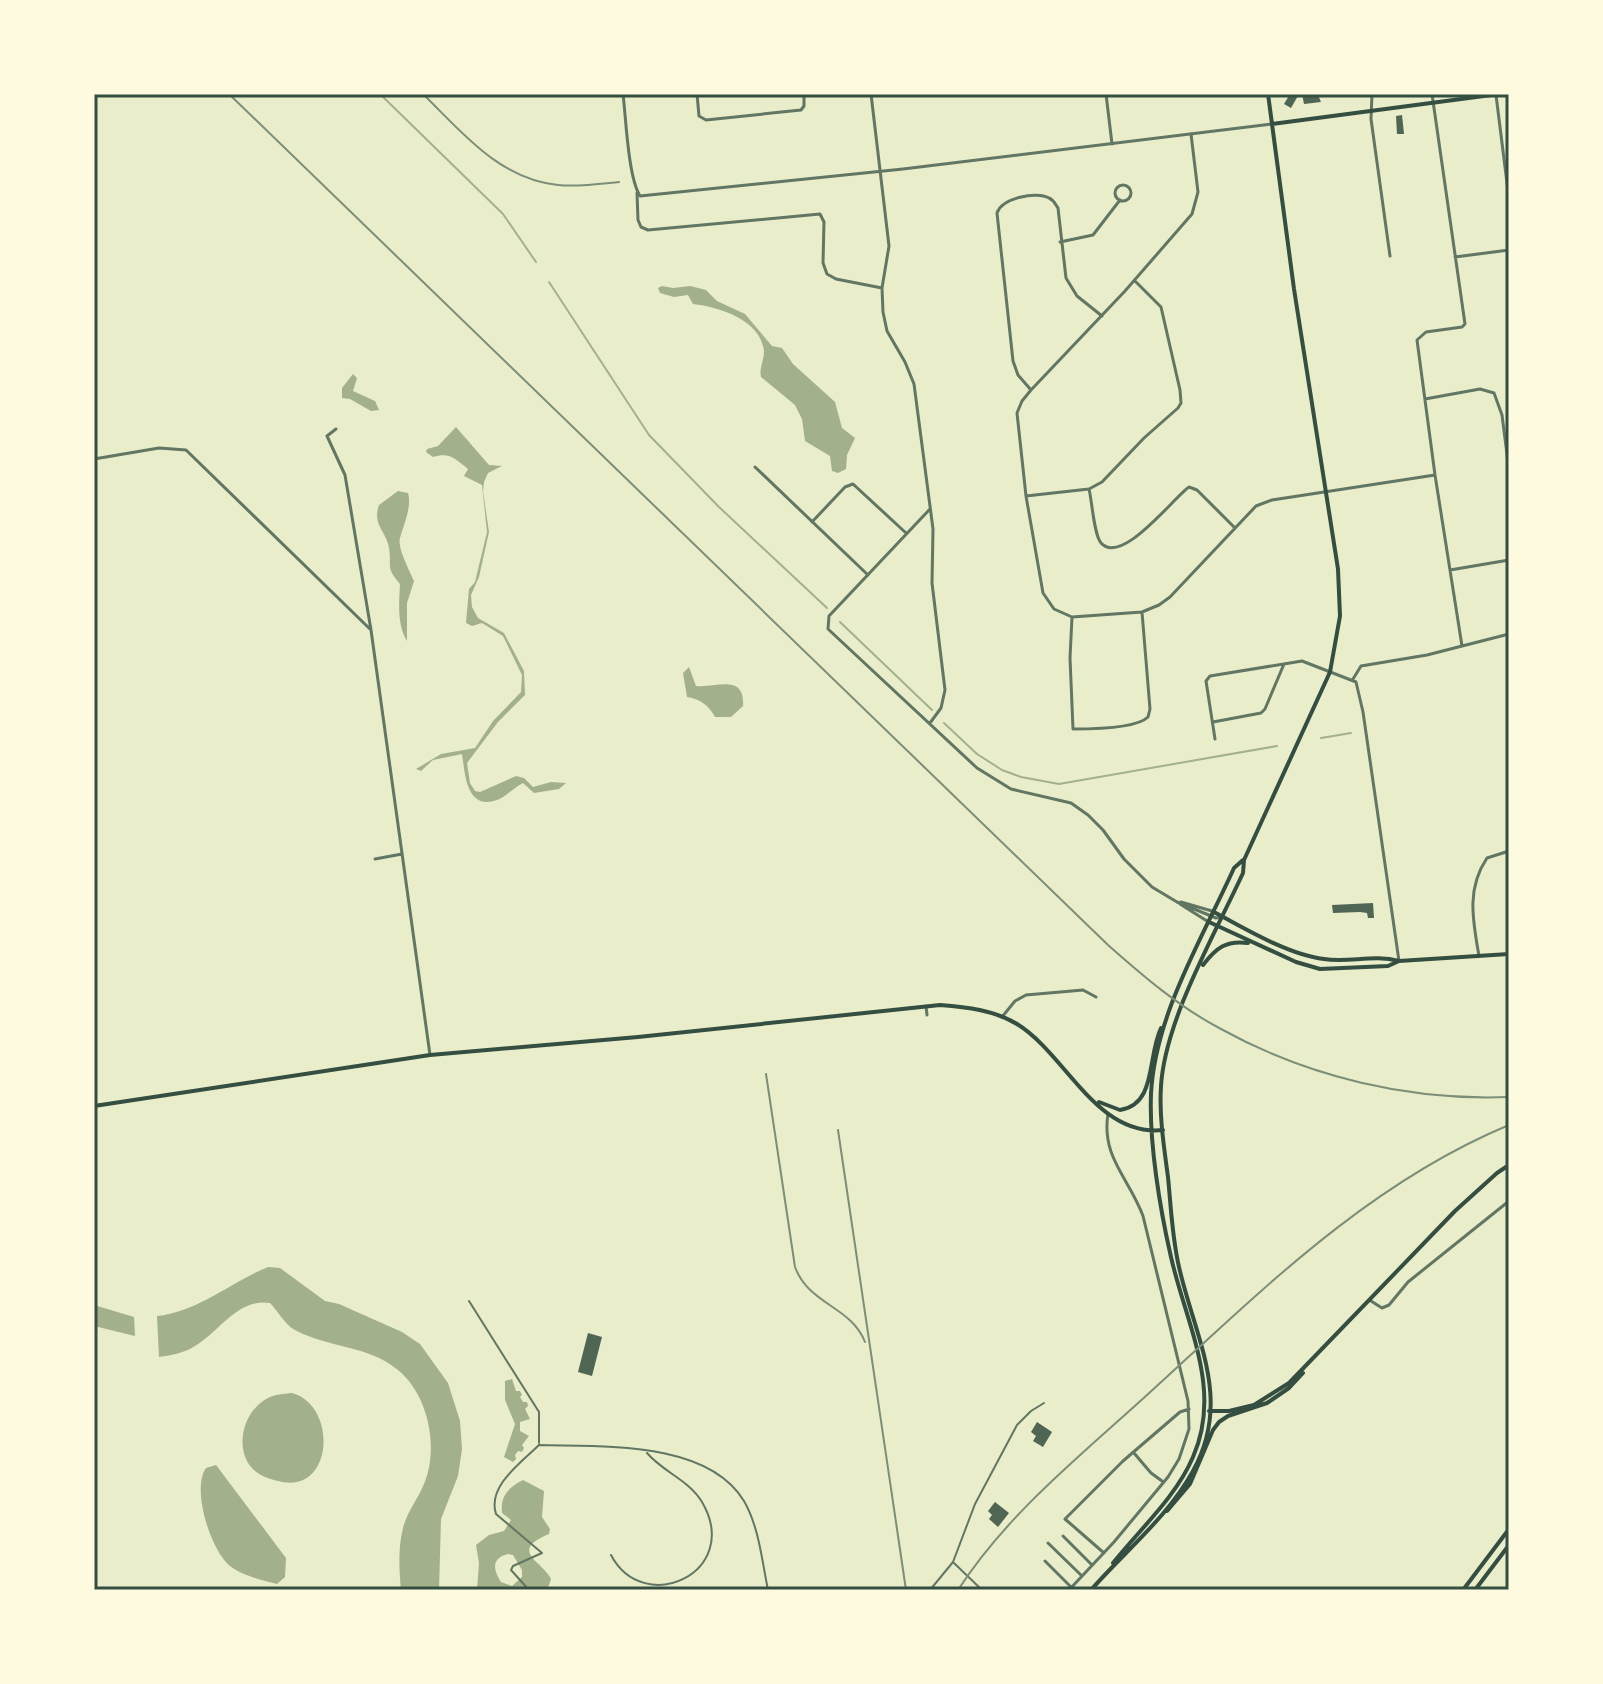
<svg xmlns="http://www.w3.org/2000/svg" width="1603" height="1684" font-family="'DM Sans',sans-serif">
<rect width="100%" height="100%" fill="#e9edc9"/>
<path fill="#a3b18a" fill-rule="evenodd" d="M662 286 673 288 690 286 706 290 717 301 745 314 772 346 782 348 793 364 835 402 842 428 855 438 847 455 846 469 838 473 832 471 830 456 805 441 802 419 795 405 761 377C759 368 764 361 764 351 761 320 719 307 693 304L688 295 674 297 660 293 658 288Z
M353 374 357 378 353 391 375 401 379 410 371 411 350 399 342 398V388Z
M456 427 489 465 502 466 488 473 484 482 483 491 489 532 479 577 471 595 472 607 478 618 504 633 524 671 525 695 498 722 467 763 470 783 475 791 480 792 516 776 524 778 533 787 551 782 566 783 559 789 534 793 523 783C515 787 505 797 497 800 466 811 465 773 462 754L433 760 421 771 416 769 441 754 475 748 493 721 521 692 522 675 503 636 482 623 472 626 466 623 469 589 475 582 487 532 482 485 464 476 468 469C455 459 450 452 433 457L426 452 427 449 438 446Z
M398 491 408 493C412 506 404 524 400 538 397 548 410 571 414 581L407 603V641C397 625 399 603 400 584 385 566 392 568 389 548 386 531 372 525 379 505Z
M689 667 696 686C716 688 745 673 743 706L731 717H715C709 706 701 699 687 697L683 673Z
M268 1267 280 1268 325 1301 339 1304 402 1332 420 1344 448 1383 460 1421 462 1449 458 1476 441 1519 439 1590H401C399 1571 398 1547 403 1528 407 1512 418 1499 424 1484 439 1448 429 1396 398 1370 368 1345 328 1348 295 1330 285 1325 278 1311 270 1303 238 1298 220 1331 195 1346 184 1353 172 1355 159 1357L157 1316C197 1312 231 1282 268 1267Z
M94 1305 134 1317 135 1336 94 1326Z
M512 1379 516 1391H520L522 1395 520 1397 523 1402H527L528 1406 525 1409 530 1419 520 1422V1431L529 1436 522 1445 524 1448 522 1452 518 1451 515 1455 516 1459 513 1462 504 1457 515 1424 505 1400V1381Z
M292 1393C338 1405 334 1496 278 1481 268 1479 258 1475 251 1467 234 1446 244 1410 268 1398 275 1394 284 1394 292 1393Z
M216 1465 286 1558 285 1577 277 1584C260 1579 245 1577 230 1566 211 1551 191 1489 206 1468Z
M523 1480 544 1491 542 1517 550 1529 549 1534C508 1551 542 1561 551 1579L548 1588 477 1590 479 1563 476 1545 489 1535 504 1531 511 1520 502 1513C500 1496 509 1487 523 1480ZM508 1554 513 1555 522 1570V1577L512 1586 501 1582C493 1570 491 1558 508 1554Z"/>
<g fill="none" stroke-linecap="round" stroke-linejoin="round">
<path stroke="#a3b18a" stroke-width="2" d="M380 94 503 214 536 262
M549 282 649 435 719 507 827 608
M840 622 932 710
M944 723 977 754 1002 770 1021 777 1059 784 1277 746
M1321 738 1351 733"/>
</g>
<path fill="#4f6655" d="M1290 94H1299L1291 108 1284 104Z
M1302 94 1318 95 1321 102 1304 104Z
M1402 115 1404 134H1397L1396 116Z
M1373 903 1374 918H1368L1367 913 1360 912 1333 913 1332 905Z
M588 1333 602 1337 592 1376 578 1372Z
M1037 1422 1052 1432 1043 1447 1033 1441 1036 1436 1031 1432Z
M995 1502 1009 1513 998 1527 989 1519 992 1515 988 1511Z"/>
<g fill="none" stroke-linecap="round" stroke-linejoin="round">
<path stroke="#617663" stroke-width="2" d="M469 1301 539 1412V1443
M611 1555C644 1618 743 1572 702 1502 689 1480 663 1472 647 1453
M954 1563 982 1590
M529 1590 511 1570 513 1566 542 1553 496 1514C487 1486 521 1463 539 1445 601 1447 707 1440 744 1501 759 1527 762 1561 768 1590
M930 1590 953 1562 975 1504 1017 1425 1031 1411 1044 1403"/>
<path stroke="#617663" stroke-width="3" d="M697 94 699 116 706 120 801 110 804 106V94
M871 94 889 246 882 288 883 312 887 331 905 362 914 384 933 529 932 583 945 690 941 708 930 723
M1106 94 1112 144
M1372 94 1371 119 1390 256
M1432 94 1465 324 1462 327 1426 332 1417 340 1435 475 1462 646
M1496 95 1509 199
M1191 134 1198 192 1192 214 1125 291 1031 390 1022 401 1017 413 1026 496 1043 593 1054 609 1072 617 1142 612 1159 605 1170 597 1256 506 1272 500 1435 475
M1115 193a8 8 0 1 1 16 0a8 8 0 1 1-16 0Z
M637 193 638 220 641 227 648 230 820 214 824 222 823 263 827 274 836 279 882 288
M1060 242 1093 235 1120 200
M1455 257 1509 250
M1031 390 1018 375 1013 361 997 213C1002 198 1036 191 1049 198 1054 200 1055 204 1058 208L1066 278 1077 296 1102 316
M1425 399 1480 389 1494 393 1502 415 1509 470
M336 429 327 436 345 475 371 630 430 1055
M94 459 159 448 186 450 371 630
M755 467 868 575
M1089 489C1092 501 1094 535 1101 543 1122 566 1173 498 1189 487L1197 490 1235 528
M1026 496 1089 489 1102 482 1144 438 1178 408 1181 403 1180 390 1161 307 1135 281
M930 509 829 616 828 629 977 768 1011 789 1071 803 1088 815 1103 830 1124 859 1152 887 1177 902 1216 918 1221 917
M812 522 845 487 853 484 906 533
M1450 570 1509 560
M1072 617 1070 658 1073 729C1091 729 1136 729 1148 717L1150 709 1142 612
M1353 679 1361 666 1427 655 1509 634
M1213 722 1261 713 1265 709 1284 664
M1215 739 1206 681 1210 676 1302 661 1356 682 1363 712 1399 961
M375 859 402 854
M1181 902 1212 911
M1180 904 1207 921
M1479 956C1473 921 1466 889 1487 858L1509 851
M926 1006 927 1015
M1002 1017 1015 1001 1026 995 1083 990 1096 997
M1371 1301 1382 1308 1389 1305 1408 1282 1509 1201
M1134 1453 1151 1473 1162 1481
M1063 1536 1091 1564
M1048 1543 1082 1576
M1104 1553 1065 1519 1123 1461 1180 1412 1189 1409
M1045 1561 1071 1587
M1069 1590 1114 1542 1168 1477 1179 1459 1189 1429 1188 1401 1143 1216C1129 1178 1101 1157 1108 1114"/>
<path stroke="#617663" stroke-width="3" d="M623 94C626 118 628 177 640 196L903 169 1272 124"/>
<path stroke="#344e41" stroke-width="4" d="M1272 124 1499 94
M1214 912C1245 929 1289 955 1324 959 1349 963 1374 954 1399 961L1509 954
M1209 922 1296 962 1320 969 1388 966 1399 961
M1203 965C1216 948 1226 940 1248 943
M1099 1102 1120 1110C1157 1104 1147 1057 1161 1028
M94 1106 430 1055 638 1037 940 1005C966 1007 994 1010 1017 1024 1066 1054 1096 1137 1163 1130
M1209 1411H1229L1254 1405 1289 1383 1455 1211 1497 1173 1509 1165
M1167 1511 1190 1484 1213 1430 1219 1422 1228 1416 1267 1403 1289 1388 1303 1373
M1113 1563C1140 1529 1176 1497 1193 1457 1223 1389 1186 1324 1171 1257 1160 1209 1149 1143 1151 1094 1155 1015 1202 939 1234 868L1243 860
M1091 1590C1125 1551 1168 1517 1193 1471 1233 1399 1195 1338 1179 1267 1172 1237 1171 1207 1168 1177 1164 1147 1159 1116 1161 1086 1165 1020 1215 934 1243 873L1244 860 1330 672 1340 616 1338 569 1294 289 1268 94
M1463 1590 1509 1529
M1475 1590 1509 1545"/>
<path stroke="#7c8e77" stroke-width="2" d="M229 94 1108 945C1143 976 1179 1007 1221 1029 1308 1077 1409 1101 1509 1097
M423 94C462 132 499 179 558 185 578 187 599 184 619 182
M766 1074 795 1267C809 1305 851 1306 865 1342
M838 1130 906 1590
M958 1590C1008 1513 1080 1456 1147 1395 1259 1293 1367 1184 1509 1125"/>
</g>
<rect width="1603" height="1684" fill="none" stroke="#fefae0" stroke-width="192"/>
<rect x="96" y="96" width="1411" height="1492" fill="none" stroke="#344e41" stroke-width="3"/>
</svg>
